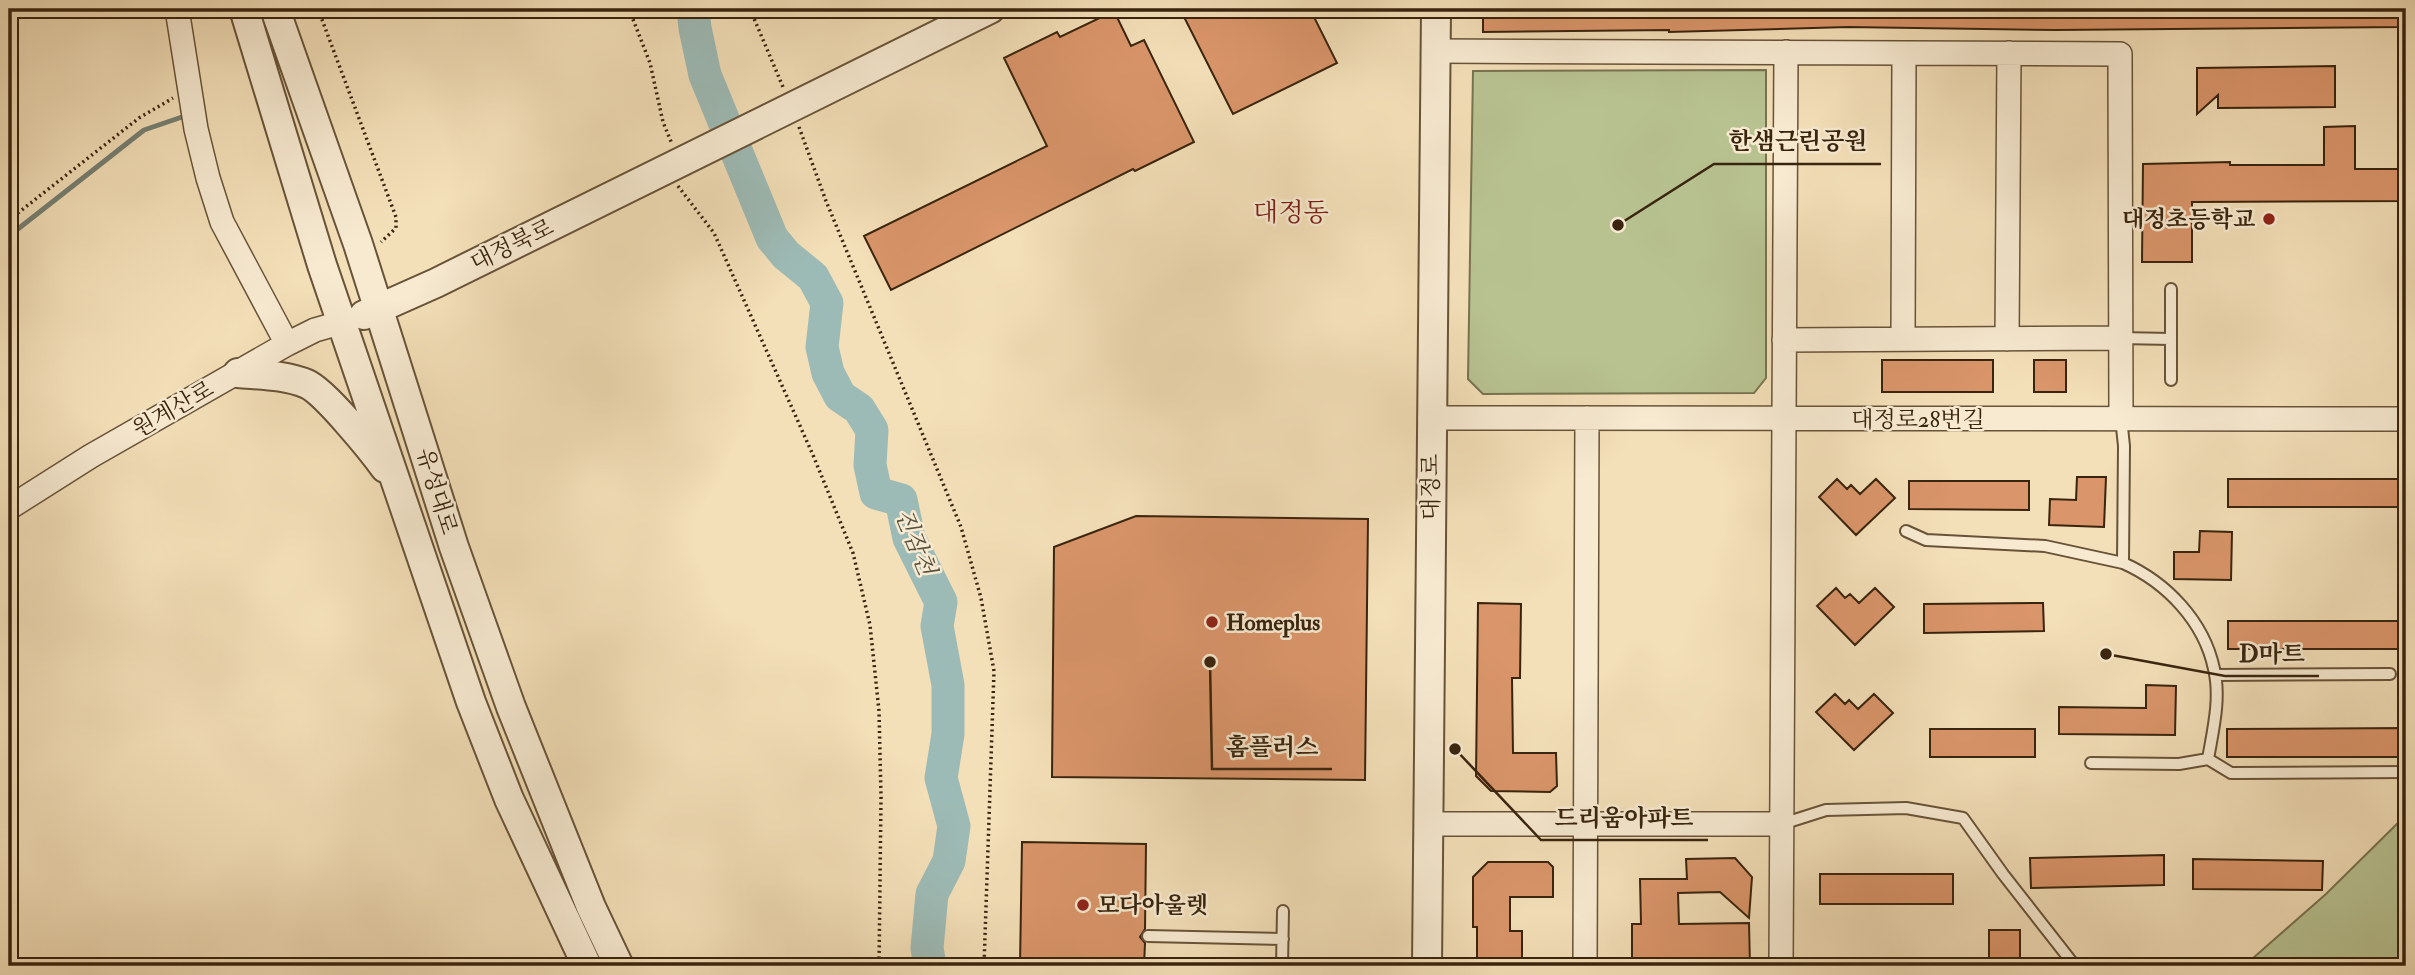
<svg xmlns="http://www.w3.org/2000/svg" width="2415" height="975" font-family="'IM FELL Double Pica','Noto Serif KR',serif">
<rect width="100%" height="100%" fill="#f3dfb8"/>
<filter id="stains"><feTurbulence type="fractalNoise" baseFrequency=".00286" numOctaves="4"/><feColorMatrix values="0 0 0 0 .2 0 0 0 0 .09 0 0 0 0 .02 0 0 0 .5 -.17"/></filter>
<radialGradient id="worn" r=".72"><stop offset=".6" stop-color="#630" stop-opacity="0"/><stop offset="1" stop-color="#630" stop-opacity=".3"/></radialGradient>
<path fill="#b8c291" stroke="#787350" stroke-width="2" d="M1766 70V378L1754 393 1483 394 1468 379 1473 71Z
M2406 815V966H2244L2326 894Z"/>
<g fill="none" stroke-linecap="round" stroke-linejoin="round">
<path stroke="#757f73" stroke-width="5" d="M9 236 144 130 182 117"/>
<path stroke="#9dbbb6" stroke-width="33" d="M693 9 695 28 705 75 772 238 786 255 813 277 827 303 822 347 828 373 840 396 859 409 872 430 870 465 876 493 901 500 909 538 941 602 937 626 948 685V734L941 778 954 826 949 861 932 894 927 948 930 966"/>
</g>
<path fill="#da956a" stroke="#39240e" stroke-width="2" d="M1180 9H1310L1337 63 1233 114Z
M1483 9H2401V27L2055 30 1848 27 1669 32V30L1483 32Z
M1114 11 1131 46 1144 40 1194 142 1135 171 1133 169 891 290 864 236 1047 146 1004 58 1057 32 1060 37Z
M2335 66V107L2218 108V95L2197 114V68Z
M2355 126V169H2406V201L2192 202V262H2142L2143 164 2230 162V165H2324V127Z
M1882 360H1993V392H1882Z
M2034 360H2066V392H2034Z
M2077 477H2106L2104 527 2049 525 2050 499 2076 500Z
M1837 479 1847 489 1851 485 1860 494 1876 479 1895 498 1856 535 1819 497Z
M2228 479H2406V507H2228Z
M1909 481H2029V510L1909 509Z
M1136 516 1368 519 1365 780 1052 777 1054 547Z
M2200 531 2232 532 2231 580 2174 579V552H2199Z
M1836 588 1845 598 1850 594 1859 603 1875 588 1894 607 1855 645 1817 606Z
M1478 603 1521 604 1520 678H1512L1513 753H1556L1557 786 1550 792 1491 791 1476 776Z
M2043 603 2044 631 1924 633V604Z
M2228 621H2406V649H2228Z
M2146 685 2176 686 2175 735 2059 734V707L2146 708Z
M1835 694 1845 704 1849 700 1858 709 1874 694 1893 713 1854 750 1816 712Z
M2406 728V757H2227V729Z
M1930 729H2035V757H1930Z
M1022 842 1146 844 1145 929 1140 937 1145 943 1144 966H1020Z
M2164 855V885L2031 888 2030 858Z
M1735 858 1752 877 1749 918 1720 892 1678 893 1679 924 1749 923 1750 966H1632V924H1641L1640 879H1687L1686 859Z
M2193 859 2323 861 2322 890 2193 889Z
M1488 862H1548L1553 867V897H1510V931H1522V958H1517V966H1481V961H1477V927H1473V877Z
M1820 874H1953V904H1820Z
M1989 930H2020V966H1989Z"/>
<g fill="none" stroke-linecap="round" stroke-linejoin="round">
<defs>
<path id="service" d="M2171 289V380
M2120 338 2171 339
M2121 418 2124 446 2123 563C2166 582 2204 621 2214 669 2221 698 2213 730 2208 759
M1906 531 1926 540 2045 546 2123 563
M2215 675 2390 674
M2091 763 2179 764 2208 759 2231 773 2406 772
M1782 824 1826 810 1906 808 1963 818 2003 874 2075 966
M1148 936 1283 939
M1282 966 1283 911"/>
<path id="minor" d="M177 9 196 129 208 178 222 222 287 344
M1436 51 2120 54 2121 418
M1903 339 1904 53
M2007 339 2009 53
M1784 340 2120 338
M1430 418 2406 419
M9 508 91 456 287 344 315 330 343 322
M1428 824H1782
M1585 966 1587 418
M1781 966 1786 52"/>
<path id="tertiary" d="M244 9 322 265 471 702 509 799 587 966
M275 9 358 244 454 547 511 707 591 907 619 966
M364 315 436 283 990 9
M238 373C261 375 286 375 307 384 325 392 373 451 385 468
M1427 966 1436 9"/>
</defs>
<use href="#service" stroke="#685338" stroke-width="14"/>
<use href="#minor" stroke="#685338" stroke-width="26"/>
<use href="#tertiary" stroke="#685338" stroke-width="32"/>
<path stroke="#39240e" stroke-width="3.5" stroke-dasharray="2 3.5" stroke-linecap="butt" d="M318 9 396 217V228L381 242
M629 9 650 63 663 122 672 144
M750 9 783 87
M799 127 826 201 961 527 981 598 994 671 984 966
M678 186 714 233 813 455 853 553 870 625 879 711 881 797 879 966
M9 220 139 118 173 98"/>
<use href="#service" stroke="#f7ead1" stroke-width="10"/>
<use href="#minor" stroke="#f7ead1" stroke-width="23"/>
<use href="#tertiary" stroke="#f7ead1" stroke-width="28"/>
</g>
<g fill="#8f2418" stroke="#f7ead1" stroke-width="2.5">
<circle cx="2269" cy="219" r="7"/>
<circle cx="1212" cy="622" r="7"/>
<circle cx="1083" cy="905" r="7"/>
</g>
<g text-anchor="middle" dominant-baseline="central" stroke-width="5" stroke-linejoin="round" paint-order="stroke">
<g font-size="23" font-weight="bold" fill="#39240e" stroke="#f7ead1" text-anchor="start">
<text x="2255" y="219" text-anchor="end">대정초등학교</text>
<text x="1226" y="622">Homeplus</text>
<text x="1097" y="905">모다아울렛</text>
</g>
<g font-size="23" fill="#39240e" stroke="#f7ead1">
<text transform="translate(512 245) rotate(-26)">대정북로</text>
<text transform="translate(173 409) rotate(-30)">원계산로</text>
<text x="1918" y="419">대정로28번길</text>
<text transform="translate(1430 487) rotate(-90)">대정로</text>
<text transform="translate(437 491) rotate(73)">유성대로</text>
</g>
<g font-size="24" font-style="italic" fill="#575140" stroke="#f7ead1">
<text transform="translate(915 542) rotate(68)">진잠천</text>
</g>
<g font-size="26" fill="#7a1f14" stroke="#f7ead1">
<text x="1291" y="213">대정동</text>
</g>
</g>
<path fill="none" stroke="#39240e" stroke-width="2.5" d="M1618 225L1714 164H1881M2106 654L2225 676H2319M1210 662L1212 769H1332M1455 749L1541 840H1708"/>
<g fill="#39240e" stroke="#f7ead1" stroke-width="2.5">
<circle cx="1618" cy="225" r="7"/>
<circle cx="2106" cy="654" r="7"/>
<circle cx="1210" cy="662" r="7"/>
<circle cx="1455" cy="749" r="7"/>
</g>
<g font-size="24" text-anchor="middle" font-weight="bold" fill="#39240e" stroke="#f7ead1" stroke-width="5" stroke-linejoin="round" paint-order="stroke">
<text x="1798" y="149">한샘근린공원</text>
<text x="2272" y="662">D마트</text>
<text x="1272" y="755">홈플러스</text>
<text x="1624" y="826">드리움아파트</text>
</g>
<rect width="2415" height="975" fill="none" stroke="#f3dfb8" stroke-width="35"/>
<rect x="10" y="10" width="2394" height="954" fill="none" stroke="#39240e" stroke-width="3.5"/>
<rect x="18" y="18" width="2380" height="940" fill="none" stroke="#39240e" stroke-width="2"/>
<rect width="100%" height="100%" filter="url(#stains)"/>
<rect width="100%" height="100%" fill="url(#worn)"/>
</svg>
